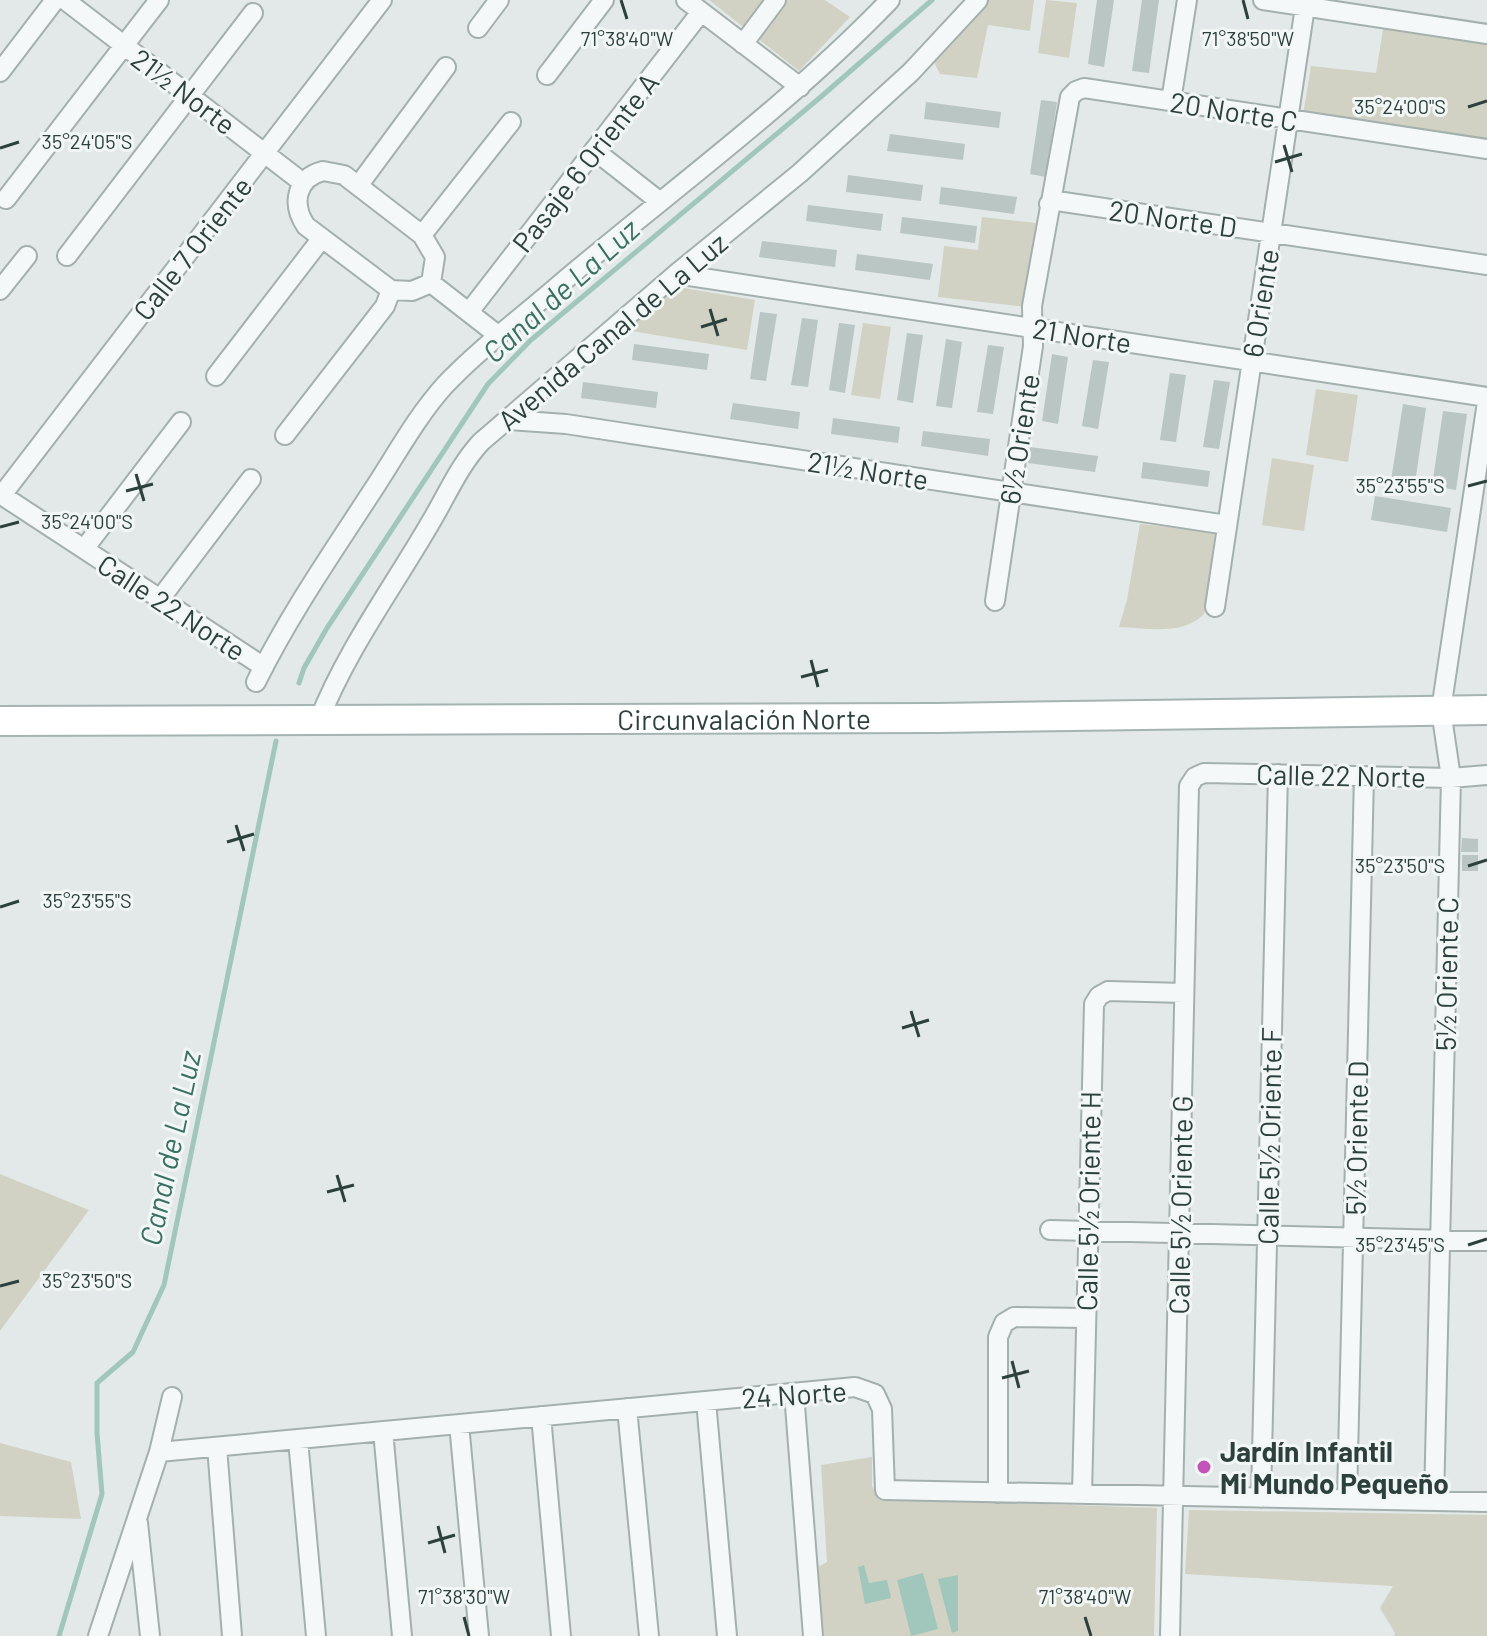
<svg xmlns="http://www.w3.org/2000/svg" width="1487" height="1636" font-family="Barlow,sans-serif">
<rect width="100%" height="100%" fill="#e2e9e8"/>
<path fill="#d2d2c4" d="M709 0H825L850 17 799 71Z
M989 0H1034L1030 31 988 25 977 78 940 74 933 60Z
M1046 0 1077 3 1069 58 1038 53Z
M1384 24 1487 39V143L1303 115 1311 66 1376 73Z
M982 217 1036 223 1026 307 938 297 944 246 978 250Z
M678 287 755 300 747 350 625 330Z
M863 323 891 327 880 399 851 395Z
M1316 389 1358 395 1348 462 1306 455Z
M1272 458 1314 465 1304 531 1262 525Z
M1140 524 1215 532 1204 614C1183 636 1147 628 1119 627L1127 600Z
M0 1174 89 1210 0 1331Z
M0 1443 71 1462 81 1519 0 1516Z
M872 1457V1486L878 1498 1157 1508 1154 1636H823L818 1567 827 1562 821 1465Z
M1189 1510 1487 1515V1636H1394L1395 1633 1380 1608 1393 1586 1185 1574Z"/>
<path fill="#a1c6bc" d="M864 1565 869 1583 887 1580 891 1598 865 1604 858 1567Z
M923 1573 938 1629 911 1636 897 1580Z
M958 1575V1631L952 1633 938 1579Z"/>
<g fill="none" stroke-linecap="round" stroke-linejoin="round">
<path stroke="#a1c6bc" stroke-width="5" d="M299 683 304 668 327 628 488 384 531 340 823 95 932 0
M59 1636 102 1494 97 1433V1383L133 1352 164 1285 276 741"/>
</g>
<path fill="#bac6c4" d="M1097 0H1114L1104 67 1088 64Z
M1142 0H1159L1149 73 1132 71Z
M1041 100 1057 102 1046 177 1030 174Z
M926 102 1001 112 999 128 924 119Z
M890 134 965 144 963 160 887 151Z
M848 175 923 185 921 201 846 192Z
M941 187 1017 197 1014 214 939 204Z
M808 205 883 214 881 231 806 221Z
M902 217 977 226 975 243 900 233Z
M762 241 837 250 835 267 759 257Z
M857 254 933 264 930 280 855 270Z
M760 312 777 314 766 381 750 379Z
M802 318 818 320 808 387 791 385Z
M839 323 855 325 845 393 829 390Z
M907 333 923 335 913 403 897 400Z
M946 339 962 342 952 408 936 406Z
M634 344 709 354 707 370 632 360Z
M988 345 1004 347 993 414 977 412Z
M1052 354 1068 357 1058 424 1042 421Z
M1093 360 1109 362 1098 429 1082 426Z
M1170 373 1186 375 1176 442 1160 440Z
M1214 380 1230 382 1219 449 1203 447Z
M583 382 658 392 656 408 581 398Z
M733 403 800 412 798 429 730 419Z
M1403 404 1426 408 1415 483 1391 480Z
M1443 411 1467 414 1456 490 1432 486Z
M833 418 900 427 898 443 831 434Z
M923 431 990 439 988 456 921 446Z
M1030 447 1098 456 1095 472 1028 463Z
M1143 462 1210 471 1208 487 1141 478Z
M1375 496 1451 508 1447 532 1371 520Z
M1462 838 1478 839V852H1461Z
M1462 855H1478V871H1462Z"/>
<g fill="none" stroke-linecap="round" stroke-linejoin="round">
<defs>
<path id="street" d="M65 0 302 182
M686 0 800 87
M1263 0 1487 34
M478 28 499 0
M743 44 776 0
M0 72 55 0
M547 75 604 0
M1171 101 1187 0
M594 150 659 201
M323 171 344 175 422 235 435 257 431 283 412 291 391 290 306 226C291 204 296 178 323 171Z
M358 186 446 67
M6 199 159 0
M1049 204 1057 201 1487 265
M422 235 511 122
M67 256 253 13
M676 274 1487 397
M431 283 499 336
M0 290 27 256
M469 312 701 12
M216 376 322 238
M509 420 566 424 1227 525
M285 435 385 306 391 290
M0 494 264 667
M2 495 382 0
M84 549 181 422
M160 599 251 479
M995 601 1033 346 1032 306 1070 97 1076 91 1084 88 1487 149
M1215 607 1306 0
M256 682C289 615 332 553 373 490 396 455 417 416 445 385 479 349 521 318 559 285 670 191 789 105 890 0
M319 720C347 649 394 586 432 520 448 493 459 466 481 442L676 274 800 173 911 72 978 0
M1050 1230 1487 1241
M794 1393 813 1636
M706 1401 727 1636
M627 1408 649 1636
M541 1416 561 1636
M459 1424 479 1636
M383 1431 402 1636
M298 1440 316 1636
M217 1447 232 1636
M159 1452 855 1387 875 1394 882 1409 885 1490 1487 1502
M998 1493V1337L1004 1323 1014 1317 1086 1318
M1082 1494 1094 1004 1099 996 1108 991 1184 993
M1261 1498 1278 774
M1347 1499 1364 776
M1434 1501 1451 778 1441 710 1487 402
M138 1523 150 1636
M98 1636 159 1452 172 1397
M1170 1636 1189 786 1195 777 1204 773 1451 778 1487 775"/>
<g id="primary">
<path id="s1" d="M0 721 937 718 1487 710"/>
</g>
</defs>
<use href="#street" stroke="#a4b0ae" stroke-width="22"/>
<use href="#primary" stroke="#a3b4b1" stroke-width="32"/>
<use href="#street" stroke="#f5f8f8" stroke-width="18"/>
<use href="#primary" stroke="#fff" stroke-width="28"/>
</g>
<path fill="none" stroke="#2c403d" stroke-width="3" d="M621 0 627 19M1243 0 1248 19M1468 107 1487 101M1284 145 1292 172M0 148 19 142M1275 162 1302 154M710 309 718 336M701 327 727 319M136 474 144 501M1468 486 1487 481M126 491 153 484M0 527 19 522M811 660 818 687M801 677 828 670M236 825 244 851M227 842 254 834M1468 866 1487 860M0 907 19 901M911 1011 919 1037M902 1028 929 1020M337 1175 345 1202M327 1192 354 1185M1468 1245 1487 1239M0 1286 19 1281M1012 1361 1019 1388M1002 1378 1029 1371M438 1526 445 1553M428 1543 455 1535M464 1617 469 1636M1085 1617 1091 1636"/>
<circle fill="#c254ba" stroke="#f2f7f6" stroke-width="3" cx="1204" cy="1467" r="8"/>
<g text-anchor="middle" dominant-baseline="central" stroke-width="6" stroke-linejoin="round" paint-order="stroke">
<g font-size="28" fill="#2c403d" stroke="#f2f7f6">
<text transform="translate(184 91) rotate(37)">21½ Norte</text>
<text transform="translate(1234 111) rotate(9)">20 Norte C</text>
<text transform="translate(585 162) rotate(-52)">Pasaje 6 Oriente A</text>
<text transform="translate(1173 218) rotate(8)">20 Norte D</text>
<text transform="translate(192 248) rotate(-52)">Calle 7 Oriente</text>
<text transform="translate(1260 303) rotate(-81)">6 Oriente</text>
<text transform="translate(612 331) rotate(-40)">Avenida Canal de La Luz</text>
<text transform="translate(1082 335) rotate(9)">21 Norte</text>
<text transform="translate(1019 439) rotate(-81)">6½ Oriente</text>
<text transform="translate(868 470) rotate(9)">21½ Norte</text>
<text transform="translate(172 607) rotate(33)">Calle 22 Norte</text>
<text stroke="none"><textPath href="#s1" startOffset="744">Circunvalación Norte</textPath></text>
<text transform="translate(1341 775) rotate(1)">Calle 22 Norte</text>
<text transform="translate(1446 974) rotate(-89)">5½ Oriente C</text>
<text transform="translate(1269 1136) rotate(-89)">Calle 5½ Oriente F</text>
<text transform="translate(1356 1138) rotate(-89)">5½ Oriente D</text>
<text transform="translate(1088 1201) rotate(-89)">Calle 5½ Oriente H</text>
<text transform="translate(1180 1205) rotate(-89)">Calle 5½ Oriente G</text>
<text transform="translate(794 1394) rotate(-4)">24 Norte</text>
</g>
<g font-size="28" font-weight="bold" fill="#2c403d" stroke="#f2f7f6" text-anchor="start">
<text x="1220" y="1451">Jardín Infantil<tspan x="1220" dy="32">Mi Mundo Pequeño</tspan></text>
</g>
<g font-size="30" font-style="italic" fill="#3a7064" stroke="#f2f7f6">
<text transform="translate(560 290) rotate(-42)">Canal de La Luz</text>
<text transform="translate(169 1148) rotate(-78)">Canal de La Luz</text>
</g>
</g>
<g font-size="20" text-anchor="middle" fill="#2c403d" stroke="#f2f7f6" stroke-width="6" stroke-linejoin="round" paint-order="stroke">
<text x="627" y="46">71°38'40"W</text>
<text x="1248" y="46">71°38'50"W</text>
<text x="1400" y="114">35°24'00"S</text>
<text x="87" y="149">35°24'05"S</text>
<text x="1400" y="493">35°23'55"S</text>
<text x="87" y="529">35°24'00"S</text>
<text x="1400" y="873">35°23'50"S</text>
<text x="87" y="908">35°23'55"S</text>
<text x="1400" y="1252">35°23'45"S</text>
<text x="87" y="1288">35°23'50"S</text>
<text x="464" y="1604">71°38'30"W</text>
<text x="1085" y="1604">71°38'40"W</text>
</g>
</svg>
